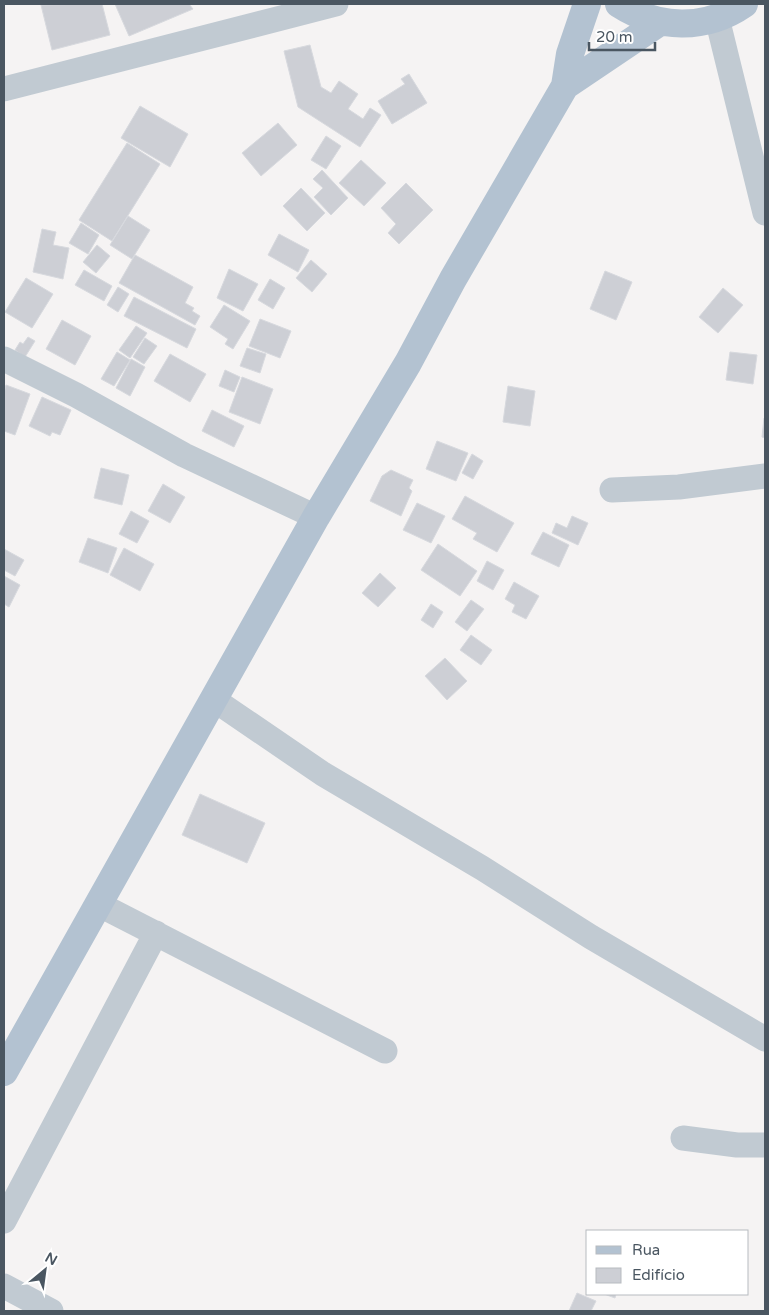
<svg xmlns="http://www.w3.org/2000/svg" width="769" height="1315" font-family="'Varela Round',sans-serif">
<rect width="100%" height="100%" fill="#f5f3f3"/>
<path fill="#cdcfd5" stroke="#d7d9de" d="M102 4 110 35 52 50 41 5Z
M115 4H189L193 9 129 36Z
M310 45 321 87 331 93 339 81 358 94 348 109 363 119 370 108 381 115 360 147 298 107 284 51Z
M409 74 427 103 392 124 378 101 405 84 401 79Z
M140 106 188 134 170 167 121 138Z
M278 123 297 145 261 176 242 153Z
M326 136 341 146 326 169 311 160Z
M127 143 160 164 112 241 79 220Z
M361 160 386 183 364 206 339 183Z
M322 170 348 198 331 215 314 197 323 188 313 179Z
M406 183 433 210 399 244 388 233 396 224 381 208Z
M301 188 325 213 307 231 283 206Z
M128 216 150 230 132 259 110 245Z
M81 223 99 235 88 254 69 243Z
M42 229 56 232 53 245 69 248 63 279 33 272Z
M279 234 309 250 298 272 268 255Z
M97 245 110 256 96 273 83 262Z
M135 255 193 287 185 303 194 308 192 311 200 316 195 325 119 283Z
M311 260 327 274 312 292 296 278Z
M229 269 258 284 243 311 217 298Z
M84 270 112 286 104 301 75 285Z
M605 271 632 282 616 320 590 309Z
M26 278 53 294 32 328 5 312Z
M270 279 285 288 273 309 258 300Z
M118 287 129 294 118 312 107 305Z
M723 288 743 305 718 333 699 317Z
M134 297 196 329 187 348 124 316Z
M224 305 250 321 233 349 225 344 228 339 210 327Z
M260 319 291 331 280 358 249 346Z
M62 320 91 336 75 365 46 349Z
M136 326 147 333 130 358 119 350Z
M28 337 35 341 25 357 15 350 20 342 23 344Z
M145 338 157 346 144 364 133 357Z
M247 348 266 354 260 373 240 366Z
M117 352 130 360 114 386 101 379Z
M730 352 757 355 753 384 726 380Z
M170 354 206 374 190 402 154 381Z
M131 359 145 367 130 396 116 388Z
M225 370 240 377 234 392 219 386Z
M242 377 273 389 260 424 229 412Z
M6 385 30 394 15 435 4 431V393Z
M508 386 535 391 530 426 503 422Z
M42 397 71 410 60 435 52 432 50 436 29 426Z
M212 410 244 426 234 447 202 431Z
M764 418H765V438L762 437Z
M437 441 468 453 456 481 426 469Z
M472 454 483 461 473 479 462 473Z
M101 468 129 475 122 505 94 498Z
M391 470 413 480 409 488 412 491 401 516 370 501 382 476Z
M163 484 185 497 170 523 148 511Z
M465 496 514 523 497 552 473 539 477 533 452 519Z
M417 503 445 516 431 543 403 530Z
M131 511 149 521 137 543 119 534Z
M572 516 588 523 578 545 552 533 556 523 567 528Z
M543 532 569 545 559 567 531 554Z
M88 538 117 548 108 573 79 562Z
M438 544 477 571 460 596 421 570Z
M124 548 154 564 140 591 110 575Z
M4 549 24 560 15 576 4 570Z
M487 561 504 570 493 590 477 581Z
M380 573 396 588 378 607 362 593Z
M4 576 20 585 9 607 4 604Z
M514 582 539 596 526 619 512 612 515 605 505 599Z
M471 600 484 609 467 631 455 622Z
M431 604 443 612 433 628 421 620Z
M471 635 492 650 481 665 460 650Z
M445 658 467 681 447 700 425 676Z
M200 794 265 823 247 863 182 835Z
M577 1293 596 1301 591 1311H569Z
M604 1294H616L615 1298Z"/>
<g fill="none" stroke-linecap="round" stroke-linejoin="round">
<path stroke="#c1cad2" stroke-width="25" d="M717 18 765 213
M4 89 336 4
M4 359 76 395 184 455 316 517
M612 490 679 487 765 476
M213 699 323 774 482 868 591 937 765 1039
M98 904 385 1051
M683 1138 737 1145H765
M4 1221 156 933
M4 1286 51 1311"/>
<path stroke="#b3c2d1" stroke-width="28" d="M619 4C658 29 705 31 744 4
M565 86 660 22
M4 1072 316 517 408 363 453 279 565 86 570 54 587 4"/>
</g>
<rect width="769" height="1315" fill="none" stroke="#4a5661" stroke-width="10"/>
<rect x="586" y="1230" width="162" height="65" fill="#ffffff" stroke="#b7bbc0"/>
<rect x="596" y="1246" width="25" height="8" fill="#b3c2d1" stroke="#b7bbc0"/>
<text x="632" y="1255" font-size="15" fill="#4a5661">Rua</text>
<rect x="596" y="1268" width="25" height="15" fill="#cdcfd5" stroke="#b7bbc0"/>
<text x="632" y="1280" font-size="15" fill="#4a5661">Edifício</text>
<g transform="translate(45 1270) rotate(29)" stroke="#ffffff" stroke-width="4" paint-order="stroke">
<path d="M0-4L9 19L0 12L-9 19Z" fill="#4a5661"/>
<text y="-8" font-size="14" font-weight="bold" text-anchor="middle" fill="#4a5661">N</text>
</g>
<path d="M589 42v8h66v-8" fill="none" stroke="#4a5661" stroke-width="2.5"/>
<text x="596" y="42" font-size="15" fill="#4a5661" stroke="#ffffff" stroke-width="4" paint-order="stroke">20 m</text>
</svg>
